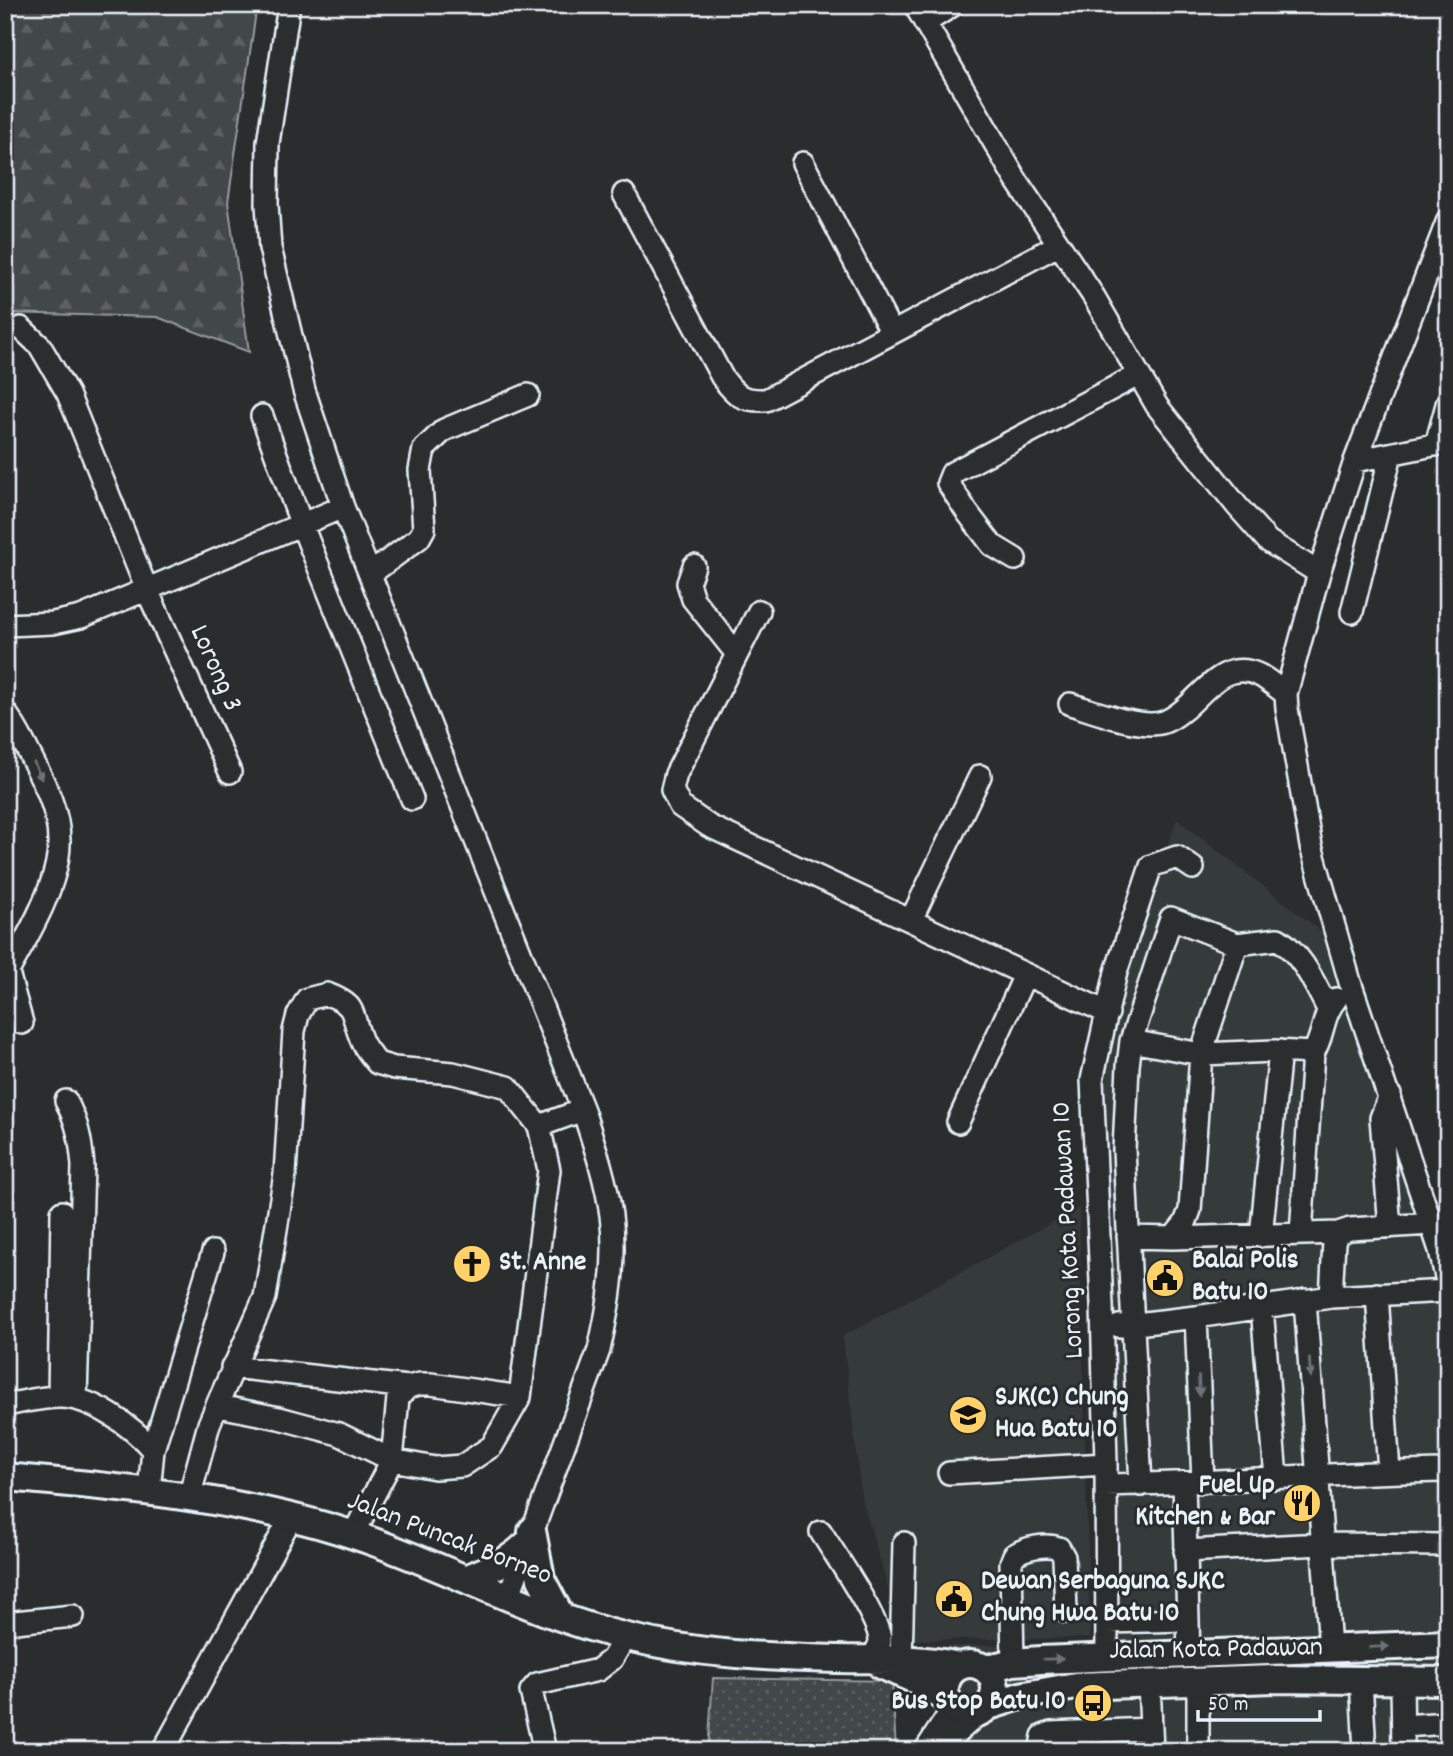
<svg xmlns="http://www.w3.org/2000/svg" width="1453" height="1756" font-family="Dekko,sans-serif">
<defs>
<pattern id="grass-dots" width="8" height="8" patternUnits="userSpaceOnUse" patternTransform="scale(1.75)"><rect width="8" height="8" fill="#424648"/><path d="M2 2h.1M6 6h.1" fill="none" stroke="#5d6163" stroke-width="1.8" stroke-linecap="round"/></pattern>
<pattern id="forest-firs" width="22" height="20" patternUnits="userSpaceOnUse" patternTransform="scale(1.75)"><rect width="22" height="20" fill="#424648"/><path d="M5 1l3.5 6h-7zM16 11l3.5 6h-7z" fill="#5d6163"/></pattern>
</defs>
<rect width="100%" height="100%" fill="#2a2d2e"/>
<filter id="ink" filterUnits="userSpaceOnUse"><feTurbulence type="fractalNoise" baseFrequency=".0143" numOctaves="2"/><feDisplacementMap in="SourceGraphic" scale="14" xChannelSelector="R" yChannelSelector="G"/><feConvolveMatrix kernelMatrix="1 2 1 2 8 2 1 2 1" color-interpolation-filters="sRGB"/></filter>
<g filter="url(#ink)">
<path fill="#363a3b" d="M1177 819 1350 954 1448 1242V1751H906L940 1711 895 1648 1095 1642 1087 1081Z
M1079 1208 1090 1638 903 1640 861 1495 843 1336Z"/>
<path fill="url(#grass-dots)" stroke="#959ca0" stroke-width="2" d="M713 1678 892 1681 896 1751H708Z"/>
<path fill="url(#forest-firs)" stroke="#959ca0" stroke-width="2" d="M5 5H257L228 202 249 352 157 317 5 313Z"/>
<g fill="none" stroke-linecap="round" stroke-linejoin="round">
<defs>
<path id="minor" d="M289 5 268 143 267 204 270 248 304 390 343 507 583 1110C594 1144 606 1179 611 1215 617 1261 609 1306 599 1350L509 1595
M915 5 1016 180 1094 297 1157 406 1237 506 1268 541 1319 573 1286 694 1287 709 1311 846 1350 982 1440 1250 1448 1286
M925 23 953 5
M803 163 892 333
M624 194 722 377C736 396 742 401 766 400L1058 245
M21 328 40 346 68 394 147 590 230 772
M262 416 301 523 412 799
M1436 445 1448 401
M1355 461 1448 442
M1015 559 992 545 967 512 948 483 952 473 1138 375
M694 566 688 583 693 599 736 653
M1319 573 1355 461 1448 220
M370 574 419 538 424 529 420 470 424 449 444 430 528 395
M759 611 676 774 672 790 680 806 709 826 1108 1013
M1352 612 1391 454
M5 625 53 623 81 617 343 507
M1070 704C1094 711 1141 730 1164 722 1198 709 1217 655 1259 675 1269 680 1277 688 1286 694
M5 712C16 726 24 743 32 759 45 784 59 812 59 841 60 882 28 936 8 971
M911 920 980 776
M5 962 22 1023
M327 994C359 1006 350 1013 361 1039 364 1048 372 1056 377 1063L394 1068 453 1073 508 1087 539 1126 549 1170 520 1397 492 1446 462 1466 435 1468 392 1460 339 1434 279 1418 224 1407 221 1396 265 1297 285 1174 294 1031 298 1015 307 999Z
M1131 1041 1201 1054 1275 1051 1313 1053C1324 1036 1322 1015 1336 999
M1390 1095 1381 1118 1390 1227
M66 1101C78 1123 81 1142 83 1166L76 1398
M958 1122 1025 975
M539 1126 583 1110
M1301 1234 1313 1053
M1261 1236 1280 1051
M1128 1237 1173 1238 1185 1223 1190 1210 1201 1054 1237 944
M1173 1238 1339 1233
M1377 1294 1389 1472
M1331 1297 1334 1242 1338 1233 1350 1229 1431 1224
M1305 1300 1330 1648
M1262 1307 1276 1478
M1196 1317 1203 1482
M1119 1326 1196 1317 1331 1297 1448 1291
M232 1367 408 1387
M59 1397 62 1212
M5 1405C23 1402 42 1397 60 1397 92 1397 133 1427 153 1450L149 1491
M153 1450 213 1252
M949 1473 1106 1464
M1184 1483 1189 1655
M1106 1485C1220 1483 1334 1472 1448 1471
M1141 1485 1124 1150 1128 1066 1131 1041 1171 918 1237 944 1278 939C1303 955 1314 983 1328 1009
M189 1498 209 1424 221 1396
M821 1532C834 1553 879 1618 880 1640 880 1647 874 1654 870 1660
M353 1535 392 1460 398 1398 408 1387 420 1384H431L520 1397
M1185 1551 1322 1544 1448 1545
M1107 1622 1187 1620
M5 1623 73 1616
M1107 1657 1106 1464 1102 1305 1092 1080 1116 972 1151 866 1177 857 1193 868
M901 1660 904 1543
M1013 1662 1011 1563 1014 1555C1025 1548 1046 1543 1059 1548L1064 1557 1066 1612
M1361 1680 1365 1751
M1402 1681 1403 1751
M1149 1682 1152 1751
M1403 1726 1448 1723
M163 1751 292 1516
M545 1751 531 1691 537 1684 598 1670 612 1659 625 1637
M925 1751 953 1708
M937 1751 979 1713
M1040 1751 1043 1736 1051 1733 1151 1729
M1198 1751V1683"/>
<path id="major" d="M5 1477C130 1488 256 1499 374 1542 457 1572 541 1617 627 1637 696 1654 766 1657 837 1659 878 1660 918 1657 958 1666
M532 1531 541 1579 560 1615
M466 1579C489 1569 509 1562 527 1544
M945 1689a25 25 0 1 1 50 0a25 25 0 1 1-50 0Z
M881 1665 925 1684 947 1700
M986 1669 1013 1662 1041 1660 1448 1644
M989 1706 1020 1696 1076 1686 1274 1679 1448 1681"/>
</defs>
<use href="#minor" stroke="#e8f1f8" stroke-width="26"/>
<use href="#major" stroke="#e8f1f8" stroke-width="32"/>
<use href="#minor" stroke="#2a2d2e" stroke-width="21"/>
<use href="#major" stroke="#2a2d2e" stroke-width="26"/>
</g>
<defs><path id="oneway-solid" d="M-6-.8H1V-3.2L6.5 0L1 3.2V.8H-6Z" transform="scale(1.75)"/></defs>
<g fill="#6c7275">
<use href="#oneway-solid" transform="translate(38 771) rotate(65)"/>
<use href="#oneway-solid" transform="translate(1310 1368) rotate(86)"/>
<use href="#oneway-solid" transform="translate(1199 1386) rotate(87)"/>
<use href="#oneway-solid" transform="translate(1379 1647) rotate(-2)"/>
<use href="#oneway-solid" transform="translate(1053 1659) rotate(-1)"/>
</g>
</g>
<defs>
<symbol id="church-disc" viewBox="-11 -11 22 22"><circle r="9.5" fill="#ffd166" stroke="#2a2d2e"/><path d="M-1.2-6h2.4v3.5h3.3v2.4h-3.3V6h-2.4V-.1h-3.3v-2.4h3.3Z" fill="#111"/></symbol>
<symbol id="civic-disc" viewBox="-11 -11 22 22"><circle r="9.5" fill="#ffd166" stroke="#2a2d2e"/><path d="M-.6-6.5H3V-4.5H.6V-3L4-1V1h2V6H-6V1h2V-1L-.6-3ZM-1.2 2.5V6h2.4V2.5Z" fill="#111"/></symbol>
<symbol id="school-disc" viewBox="-11 -11 22 22"><circle r="9.5" fill="#ffd166" stroke="#2a2d2e"/><path d="M0-5L7-2L0 1L-7-2ZM-4 1L0 2.5L4 1V4Q0 6-4 4Z" fill="#111"/></symbol>
<symbol id="restaurant-disc" viewBox="-11 -11 22 22"><circle r="9.5" fill="#ffd166" stroke="#2a2d2e"/><path d="M-5-6h1v4h1v-4h1v4h1v-4h1v5L-1.5 .5V6h-2V.5L-5-1ZM5-6V6H3V1.5H1.5Q1.5-4 5-6Z" fill="#111"/></symbol>
<symbol id="bus-disc" viewBox="-11 -11 22 22"><circle r="9.5" fill="#ffd166" stroke="#2a2d2e"/><path d="M-5-6H5V4H4V6H2V4H-2V6H-4V4H-5ZM-3.5-4V0h7V-4ZM-3.5 1.2v1.5H-2V1.2ZM2 1.2v1.5H3.5V1.2Z" fill="#111"/></symbol>
</defs>
<g fill-rule="evenodd">
<use href="#church-disc" x="450" y="1242" width="44" height="44"/>
<use href="#civic-disc" x="1143" y="1256" width="44" height="44"/>
<use href="#school-disc" x="946" y="1393" width="44" height="44"/>
<use href="#restaurant-disc" x="1280" y="1481" width="44" height="44"/>
<use href="#civic-disc" x="932" y="1577" width="44" height="44"/>
<use href="#bus-disc" x="1071" y="1681" width="44" height="44"/>
</g>
<g text-anchor="middle" dominant-baseline="central" stroke-width="6" stroke-linejoin="round" paint-order="stroke">
<g font-size="28" fill="#e8f1f8" stroke="#2a2d2e">
<text transform="translate(214 669) rotate(66)">Lorong 3</text>
<text transform="translate(1070 1230) rotate(-93)">Lorong Kota Padawan 10</text>
<text transform="translate(449 1540) rotate(21)">Jalan Puncak Borneo</text>
<text transform="translate(1216 1651) rotate(-1)">Jalan Kota Padawan</text>
</g>
<g font-size="28" font-weight="bold" fill="#e8f1f8" stroke="#2a2d2e" text-anchor="start">
<text x="1192" y="1262">Balai Polis<tspan x="1192" dy="32">Batu 10</tspan></text>
<text x="499" y="1264">St. Anne</text>
<text x="995" y="1399">SJK(C) Chung<tspan x="995" dy="32">Hua Batu 10</tspan></text>
<text x="1275" y="1487" text-anchor="end">Fuel Up<tspan x="1275" dy="32">Kitchen &amp; Bar</tspan></text>
<text x="981" y="1583">Dewan Serbaguna SJKC<tspan x="981" dy="32">Chung Hwa Batu 10</tspan></text>
<text x="1066" y="1703" text-anchor="end">Bus Stop Batu 10</text>
</g>
</g>
<rect width="1453" height="1756" fill="none" stroke="#2a2d2e" stroke-width="28"/>
<rect x="14" y="14" width="1425" height="1728" fill="none" stroke="#e8f1f8" stroke-width="2.5" filter="url(#ink)"/>
<path d="M1198 1710v10h122v-10" fill="none" stroke="#e8f1f8" stroke-width="3.5"/>
<text x="1208" y="1710" font-size="21" fill="#e8f1f8" stroke="#2a2d2e" stroke-width="5" paint-order="stroke">50 m</text>
</svg>
